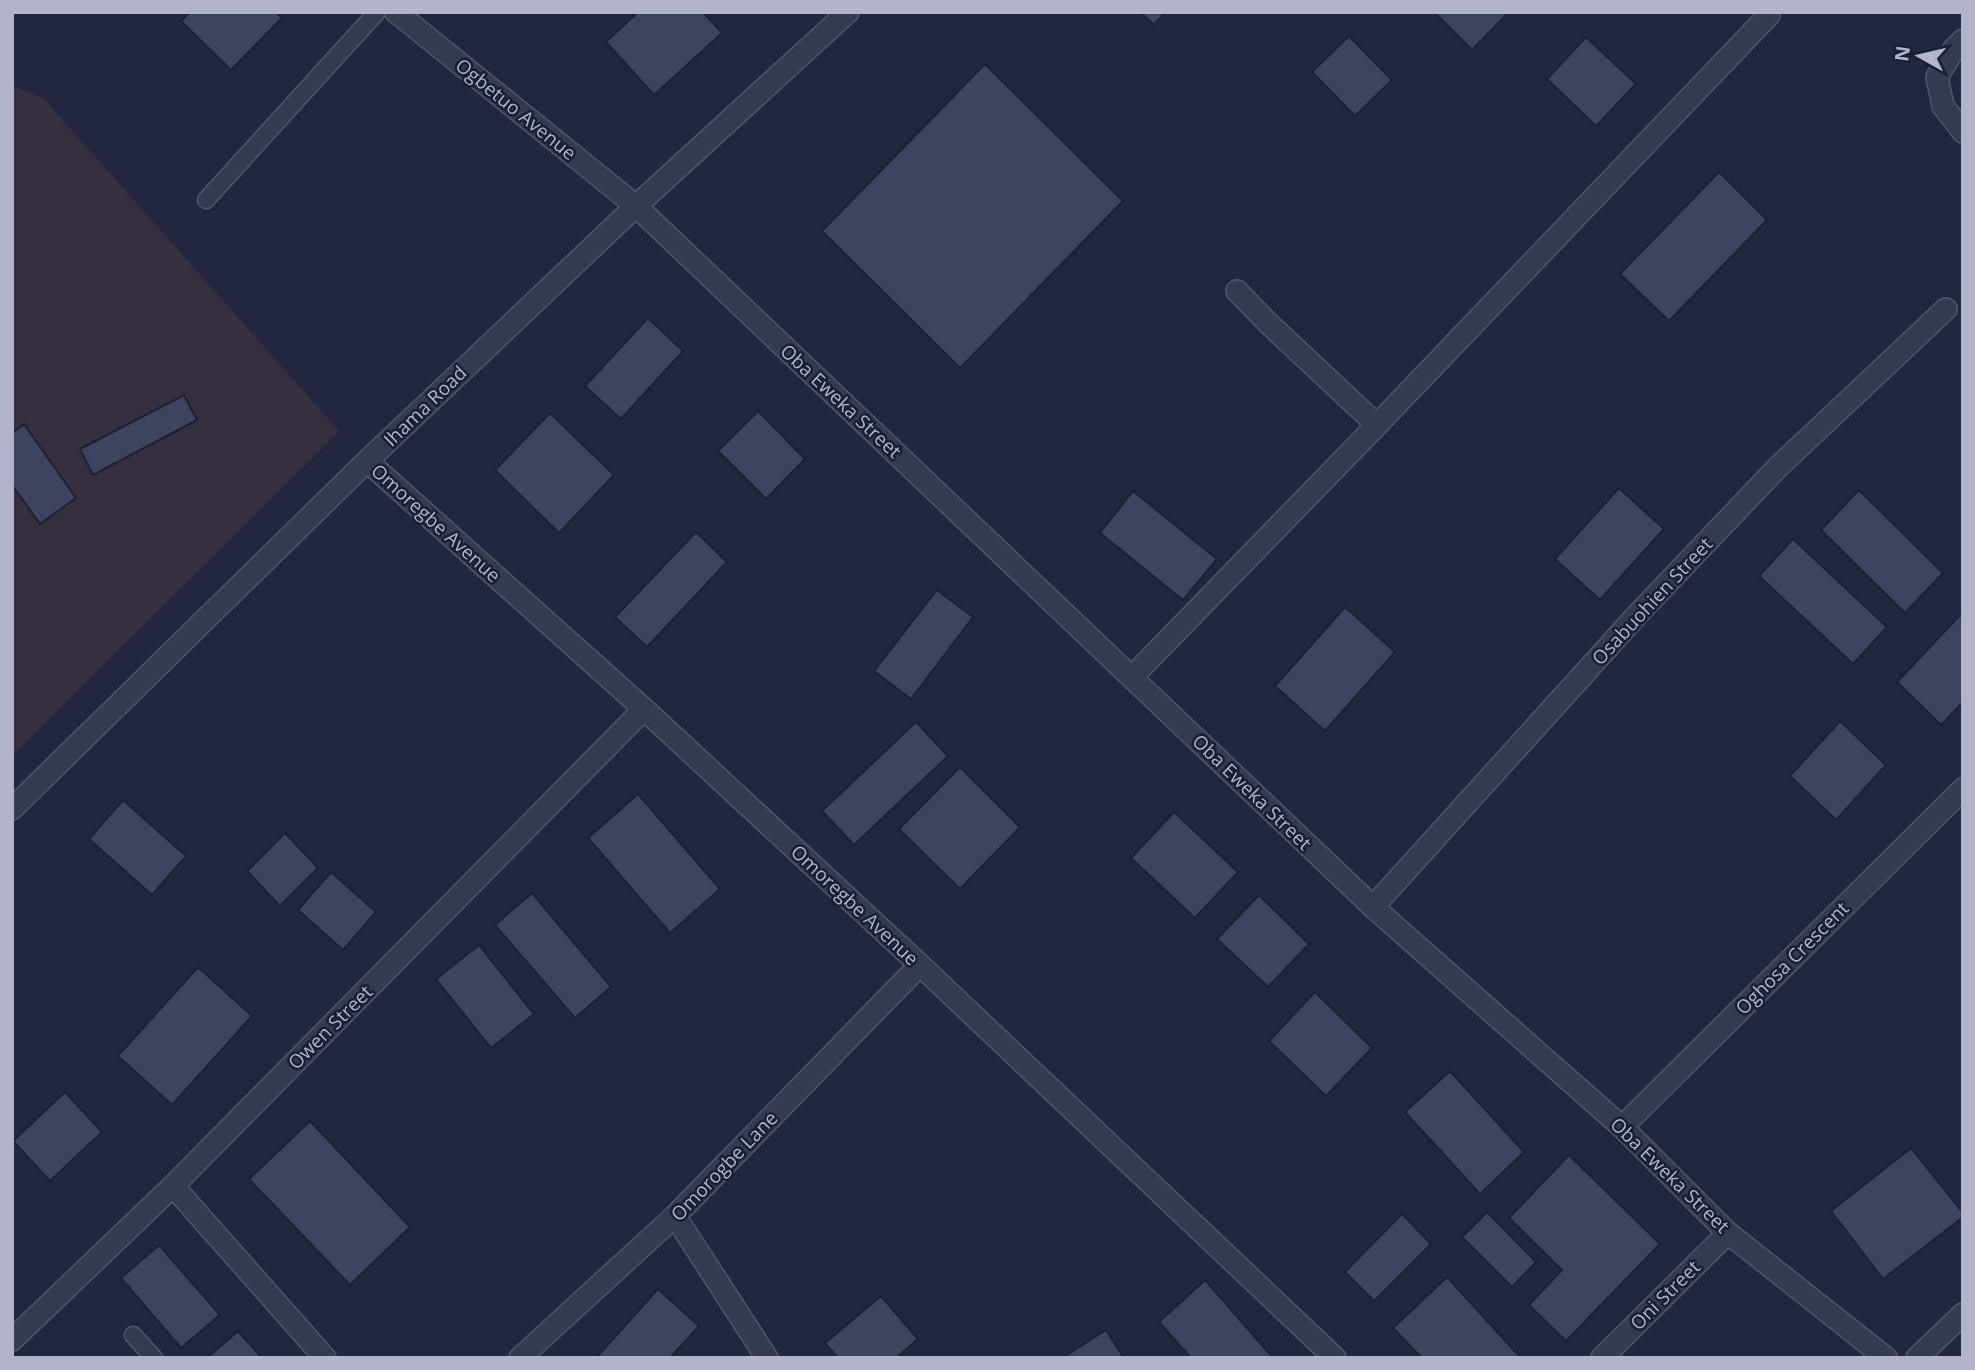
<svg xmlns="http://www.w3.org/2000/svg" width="1975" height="1370" font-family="'Open Sans',sans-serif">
<rect width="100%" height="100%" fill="#22273f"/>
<path fill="#352f3f" d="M12 86 43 98 339 431 12 756Z"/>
<path fill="#3e435f" stroke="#1d2135" stroke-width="2" d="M190 12H276L282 18 231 70 181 21Z
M638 12H703L722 33 654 95 606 42Z
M1140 12H1165L1154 25Z
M1434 12H1509L1472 50Z
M1349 36 1392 80 1355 116 1312 72Z
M1586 37 1636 84 1596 126 1547 79Z
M985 64 1123 201 960 368 822 231Z
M1719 172 1767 220 1669 321 1620 274Z
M648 318 683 351 621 419 585 386Z
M184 395 197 420 93 475 80 449Z
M758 411 805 459 766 499 718 451Z
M550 413 614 475 559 533 495 470Z
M24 424 76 498 40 524 12 485V433Z
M1619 488 1664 529 1600 600 1555 559Z
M1859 490 1943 573 1905 613 1821 530Z
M1133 491 1217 559 1183 600 1100 533Z
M696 532 727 562 647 647 615 617Z
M1793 539 1887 627 1853 664 1759 576Z
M937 590 973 617 911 699 874 671Z
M1345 607 1395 652 1325 731 1275 686Z
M1963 612V702L1941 725 1897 682Z
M1840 721 1886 765 1836 820 1790 776Z
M916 722 948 756 854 845 822 811Z
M960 767 1020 827 960 889 899 829Z
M638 794 720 889 670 933 588 838Z
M123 800 186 856 152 895 89 839Z
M1174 812 1238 872 1195 918 1131 858Z
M285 833 318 868 280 906 247 871Z
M331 872 376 912 343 950 298 910Z
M532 893 611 987 575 1018 495 925Z
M1259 895 1309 944 1268 987 1217 939Z
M479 945 534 1014 491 1048 436 979Z
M198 967 252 1016 172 1105 118 1056Z
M1315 992 1372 1048 1326 1096 1269 1041Z
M1450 1071 1524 1152 1480 1194 1405 1112Z
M65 1092 102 1132 50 1181 13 1141Z
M310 1121 410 1227 350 1285 249 1179Z
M1911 1148 1963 1213V1217L1883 1279 1831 1211Z
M1569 1155 1660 1244 1566 1341 1529 1305 1562 1270 1509 1218Z
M1487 1212 1536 1262 1512 1287 1462 1237Z
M1402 1214 1431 1244 1374 1301 1345 1272Z
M159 1245 220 1315 181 1348 121 1278Z
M1447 1277 1521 1358H1422L1393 1328Z
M1205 1280 1273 1358H1191L1159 1322Z
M658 1289 699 1326 670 1358H596Z
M881 1296 918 1339 896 1358H838L825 1343Z
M1106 1330 1124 1358H1062Z
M238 1331 262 1358H207Z"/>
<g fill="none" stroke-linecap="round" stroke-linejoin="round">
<defs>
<path id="lane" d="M206 200 377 12
M133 1335 154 1358"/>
<path id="street" d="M396 12 636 206 1373 907 1622 1127 1728 1233 1886 1358
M1963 40 1954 49 1937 77 1943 106 1963 132
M1237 291 1268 323 1377 425
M367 461 644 709 920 965 1335 1358
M1132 677 1377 425 1769 15
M12 809 367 461 636 206 848 12
M1373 907 1637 615 1778 467 1946 309
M1622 1127 1963 789
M173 1186 325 1358
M675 1216 767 1358
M12 1340 173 1186 644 709
M520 1358 675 1216 920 965
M1602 1358 1728 1233
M1917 1358 1963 1314"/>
</defs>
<use href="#lane" stroke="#515569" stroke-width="19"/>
<use href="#street" stroke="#515569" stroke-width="24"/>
<use href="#lane" stroke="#363a4e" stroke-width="16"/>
<use href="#street" stroke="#363a4e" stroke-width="21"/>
</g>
<g text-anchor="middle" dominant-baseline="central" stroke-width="5" stroke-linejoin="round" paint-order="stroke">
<g font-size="19" fill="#b2b5ca" stroke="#1b1f33">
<text transform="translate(516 109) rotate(39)">Ogbetuo Avenue</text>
<text transform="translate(841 401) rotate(43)">Oba Eweka Street</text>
<text transform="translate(425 406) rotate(-44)">Ihama Road</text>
<text transform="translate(436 523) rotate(42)">Omoregbe Avenue</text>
<text transform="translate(1652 601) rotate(-47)">Osabuohien Street</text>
<text transform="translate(1252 792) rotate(44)">Oba Eweka Street</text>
<text transform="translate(855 905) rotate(43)">Omoregbe Avenue</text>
<text transform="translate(1792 958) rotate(-45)">Oghosa Crescent</text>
<text transform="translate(330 1027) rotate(-45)">Owen Street</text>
<text transform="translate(724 1166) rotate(-46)">Omorogbe Lane</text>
<text transform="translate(1670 1175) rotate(44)">Oba Eweka Street</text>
<text transform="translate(1665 1295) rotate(-45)">Oni Street</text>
</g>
</g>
<rect width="1975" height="1370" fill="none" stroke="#b2b5ca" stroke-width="28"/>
<g transform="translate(1919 56) rotate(278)" stroke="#1b1f33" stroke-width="5" paint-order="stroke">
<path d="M0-5L12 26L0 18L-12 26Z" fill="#b2b5ca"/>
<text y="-10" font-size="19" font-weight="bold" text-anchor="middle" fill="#b2b5ca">N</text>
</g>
</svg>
